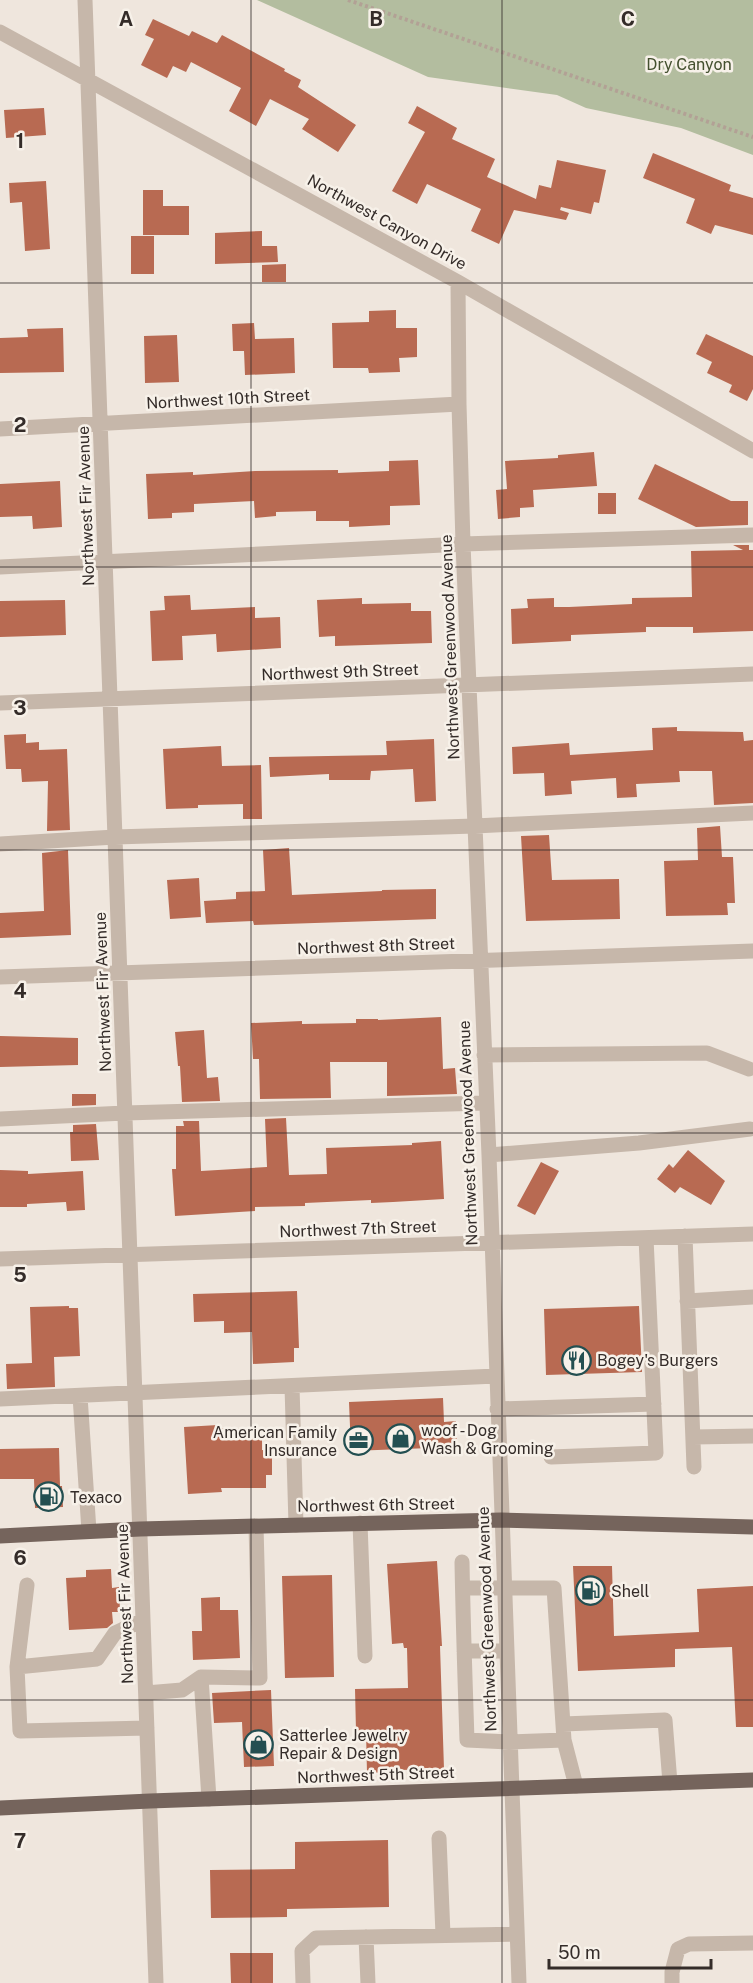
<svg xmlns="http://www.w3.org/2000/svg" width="753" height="1983" font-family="'Public Sans',sans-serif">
<rect width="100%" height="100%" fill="#efe6dd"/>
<path fill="#b3bd9f" d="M257 0H753V155L681 128 586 108 557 95 428 77Z"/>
<path fill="#b86a52" d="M153 19 189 36 192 31 217 43 222 35 285 69 284 71 301 80 298 87 356 125 338 152 302 129 309 119 270 99 256 126 229 111 241 88 191 62 186 72 173 66 167 78 141 65 154 39 145 35Z
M417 106 457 128 452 139 495 159 487 177 536 199 539 185 551 188 557 160 606 170 599 203 594 202 591 214 561 207 560 210 569 213 566 220 514 210 499 244 471 231 481 209 427 184 417 204 392 191 425 132 408 123Z
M44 108 46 135 6 138 4 110Z
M653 153 731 185 729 191 753 198V235L715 225 711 234 686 223 695 199 643 178Z
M46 181 50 249 25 251 22 202 10 203 9 183Z
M143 190H163V206H189V235H143Z
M262 231V246H277L278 262 215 264V233Z
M131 236H154V274H131Z
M286 264V282H262V265Z
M396 310V328H417V357L399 358 400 372 369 373 368 368H333L332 323 369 322V311Z
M254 323 255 339 294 338 295 373 245 375 244 351H233L232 324Z
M63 328 64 372 0 373V338L28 337 27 329Z
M706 334 753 356V389L747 401 729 392 732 385 707 373 712 362 696 354Z
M177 335 179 382 145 383 144 336Z
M594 452 597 486 533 490 534 507 520 508V517L498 519 496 490 507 489 505 461 558 458V455Z
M418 460 420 505 390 506V525L349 527V521H316V511L276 512V516L255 518 254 501 194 504V512L172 513V518L148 519 146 474 193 472V475L255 471 338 470V473L389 471V461Z
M655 464 731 501H748V525L696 527 638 499Z
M60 481 62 527 33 529 32 516 0 517V484Z
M598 493H616V514H598Z
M733 545H749V550H753V631L693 633V627H646V632L571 635V641L512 644 511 609 528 608 527 599 554 598V607H569L632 604V598L692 597 691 551 743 550Z
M190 595 191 610 255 607V618L280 617 281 648 217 652 216 634 182 636 183 660 152 661 150 611 165 610 164 596Z
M362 598V604L411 603V611H431L432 643 335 646V636L319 637 317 600Z
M65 600 66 635 0 637V601Z
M677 727V731L743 732 744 741 753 740V803L714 805 712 771H679L680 782 636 784 637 797 617 798 616 778 571 781 572 794 545 796 544 773 513 774 512 747 569 743 570 755 653 750 652 728Z
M26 734V743L39 742V750L67 749 70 830 47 831 48 781 22 782 21 769H6L4 735Z
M434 739 436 801 415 802 413 769 371 771 370 780H329V774L270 777 269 757 387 755 386 741Z
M221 746 222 766 261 765 262 819H243V804L198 805V808L166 809 163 749Z
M720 826 722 857H733L735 903H727L728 915 666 916 664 861 698 860 697 828Z
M549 835 552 880 619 879 620 919 526 921 521 836Z
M289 848 292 895 382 891V890L436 889V919L254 925 253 921 206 923 204 901 236 899V892L265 891 263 850Z
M68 850 71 935 0 938V913L44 911 42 853Z
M199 878 201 917 170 919 167 880Z
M441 1017 443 1069 455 1068 457 1094 387 1096V1062H330L331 1098 260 1099 259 1059H253L251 1023 302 1021V1024L356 1023V1019H378V1020Z
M204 1030 207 1078 218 1077 220 1101 182 1102 180 1066H178L175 1032Z
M0 1036 78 1038V1065L0 1067Z
M72 1094H96V1105L72 1106Z
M286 1118 289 1175 327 1174 326 1148 412 1145V1143L441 1141 444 1199 393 1202 371 1203V1200L305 1203V1206L255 1207V1211L175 1216 172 1169H176V1126H184L183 1121H199L201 1171 267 1167 265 1119Z
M96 1124 99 1160 71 1161 70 1132H73V1125Z
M688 1150 725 1181 711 1205 680 1187 675 1193 657 1179 669 1164 673 1168Z
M541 1162 559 1171 535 1215 517 1206Z
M0 1170 28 1171V1174L83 1171 85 1210 67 1211 66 1202 27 1204V1207H0Z
M297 1291 299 1348H294V1362L253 1364 252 1332 224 1333V1321L194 1322 193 1294Z
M69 1306V1308H78L80 1356 54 1357 55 1387 7 1389 6 1364 32 1363 30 1307Z
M639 1306 642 1372 546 1375 544 1309Z
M443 1398 444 1422 456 1421 457 1447 351 1451 349 1402Z
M218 1425V1428H262V1450L272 1451V1475H266V1488H221L222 1492 188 1494 184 1427Z
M59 1448 60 1486H62L63 1507 35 1508 34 1479H0V1449Z
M437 1561 442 1646H440L444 1769 399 1770V1772L367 1773 366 1731H356L355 1689 408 1688 407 1648H404L403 1643 392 1644 387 1564Z
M573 1566H612L614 1636 699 1632 697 1589 753 1586V1727H736L732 1647 675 1649V1667L578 1671Z
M111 1569 112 1588 119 1587 120 1612H112L113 1623 107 1628 69 1630 66 1578 86 1577V1570Z
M332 1575 334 1677 285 1678 282 1576Z
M220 1597V1610H238L240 1658 193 1660 192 1631H202L201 1598Z
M271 1690 274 1766 244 1767 242 1722 214 1723 212 1693Z
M388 1840 389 1907 287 1909V1917L211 1918 210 1870 295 1869V1842Z
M230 1953H273V1983H231Z"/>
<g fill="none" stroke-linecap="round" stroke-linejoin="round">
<path stroke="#b2a195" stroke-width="4" stroke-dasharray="3 3" stroke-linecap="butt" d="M348 0 753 137"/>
<path stroke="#c6b7aa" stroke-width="15" d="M85 0 156 1983
M0 32 458 282 753 451
M458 282 459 404 463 544 489 1155 519 1983
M0 429 459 404
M0 567 463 544 753 535
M0 703 753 674
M0 844 115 837 475 826 753 813
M0 977 753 951
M484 1055 707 1053 749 1069
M0 1119 125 1113 485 1103
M489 1155 639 1143 750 1129
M685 1236 694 1467
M0 1259 753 1234
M687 1301 753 1297
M292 1386 296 1525
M80 1396 89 1531
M0 1399 496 1376
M497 1409 654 1404
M693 1437 753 1436
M551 1457 656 1453 646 1238
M360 1523 365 1656
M462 1562C463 1621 465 1680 467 1740L509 1742 564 1740 554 1588H463
M143 1620 115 1633 97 1659 17 1667 20 1731 147 1728
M464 1651H506
M17 1667 27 1585
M201 1677 209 1799
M146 1693 182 1690 201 1677 260 1678 256 1526
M563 1724 665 1720 670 1783
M564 1740 576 1786
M439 1838 443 1935
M366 1937 368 1983
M303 1983 302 1951 316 1938 517 1934
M672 1983V1972L678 1949 689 1944 753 1943"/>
<path stroke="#75645c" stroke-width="15" d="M0 1536 140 1529 501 1520 753 1527
M0 1808 150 1801 753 1780"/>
</g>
<path fill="none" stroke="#342c29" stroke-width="1.5" stroke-opacity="0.55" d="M251 0V1983M502 0V1983M0 283H753M0 567H753M0 850H753M0 1133H753M0 1416H753M0 1700H753"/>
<defs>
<symbol id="restaurant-ring" viewBox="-11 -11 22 22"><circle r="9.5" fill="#f7f1e9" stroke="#234f51" stroke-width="1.5"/><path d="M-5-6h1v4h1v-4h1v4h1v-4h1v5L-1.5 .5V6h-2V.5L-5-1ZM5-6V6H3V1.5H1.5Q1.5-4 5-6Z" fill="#234f51"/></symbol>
<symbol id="shop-ring" viewBox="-11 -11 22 22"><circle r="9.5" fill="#f7f1e9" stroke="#234f51" stroke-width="1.5"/><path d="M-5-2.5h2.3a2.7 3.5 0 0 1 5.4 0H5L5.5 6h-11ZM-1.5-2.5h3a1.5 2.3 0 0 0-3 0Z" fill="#234f51"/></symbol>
<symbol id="office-ring" viewBox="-11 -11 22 22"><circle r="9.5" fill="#f7f1e9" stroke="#234f51" stroke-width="1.5"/><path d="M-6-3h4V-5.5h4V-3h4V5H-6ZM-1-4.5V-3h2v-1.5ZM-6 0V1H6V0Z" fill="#234f51"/></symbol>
<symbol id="fuel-ring" viewBox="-11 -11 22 22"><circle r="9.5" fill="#f7f1e9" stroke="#234f51" stroke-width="1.5"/><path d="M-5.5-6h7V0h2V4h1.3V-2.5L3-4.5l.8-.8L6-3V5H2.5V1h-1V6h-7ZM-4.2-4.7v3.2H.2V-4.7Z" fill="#234f51"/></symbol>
</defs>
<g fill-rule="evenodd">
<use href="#restaurant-ring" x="560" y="1344" width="33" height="33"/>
<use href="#shop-ring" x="384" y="1422" width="33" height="33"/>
<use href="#office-ring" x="342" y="1424" width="33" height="33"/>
<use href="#fuel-ring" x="32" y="1480" width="33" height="33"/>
<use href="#fuel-ring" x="574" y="1574" width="33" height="33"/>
<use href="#shop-ring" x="242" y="1728" width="33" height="33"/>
</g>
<g text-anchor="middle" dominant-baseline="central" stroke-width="5" stroke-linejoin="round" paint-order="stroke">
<g font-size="16" fill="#44502f" stroke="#f7f1e9">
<text x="689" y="64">Dry Canyon</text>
</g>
<g font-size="16" fill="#342c29" stroke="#f7f1e9">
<text transform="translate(387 222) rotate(29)">Northwest Canyon Drive</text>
<text transform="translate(228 399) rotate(-3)">Northwest 10th Street</text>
<text transform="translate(86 506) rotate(-92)">Northwest Fir Avenue</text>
<text transform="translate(450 647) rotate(-92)">Northwest Greenwood Avenue</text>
<text transform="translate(340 672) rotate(-2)">Northwest 9th Street</text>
<text transform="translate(376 946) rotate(-2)">Northwest 8th Street</text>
<text transform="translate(103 992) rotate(-92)">Northwest Fir Avenue</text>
<text transform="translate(468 1133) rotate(-92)">Northwest Greenwood Avenue</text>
<text transform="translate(358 1229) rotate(-2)">Northwest 7th Street</text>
<text transform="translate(376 1505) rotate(-1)">Northwest 6th Street</text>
<text transform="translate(125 1604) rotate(-92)">Northwest Fir Avenue</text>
<text transform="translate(487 1619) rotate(-92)">Northwest Greenwood Avenue</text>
<text transform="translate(376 1775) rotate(-2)">Northwest 5th Street</text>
</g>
<g font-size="16" fill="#342c29" stroke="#f7f1e9" text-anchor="start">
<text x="597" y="1360">Bogey's Burgers</text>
<text x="421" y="1430">woof - Dog<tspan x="421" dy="18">Wash &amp; Grooming</tspan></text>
<text x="337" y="1432" text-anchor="end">American Family<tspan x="337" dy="18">Insurance</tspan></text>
<text x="70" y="1497">Texaco</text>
<text x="611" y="1591">Shell</text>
<text x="279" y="1735">Satterlee Jewelry<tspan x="279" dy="18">Repair &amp; Design</tspan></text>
</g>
</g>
<g font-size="20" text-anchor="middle" font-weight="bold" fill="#342c29" stroke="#f7f1e9" stroke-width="5" stroke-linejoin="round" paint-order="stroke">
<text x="126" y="26">A</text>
<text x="376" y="26">B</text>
<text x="628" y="26">C</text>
<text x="20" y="148">1</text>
<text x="20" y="432">2</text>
<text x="20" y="715">3</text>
<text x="20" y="998">4</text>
<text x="20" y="1282">5</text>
<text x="20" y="1565">6</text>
<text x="20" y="1848">7</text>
</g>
<path d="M549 1959v9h162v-9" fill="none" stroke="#342c29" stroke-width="3"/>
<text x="558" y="1959" font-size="18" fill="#342c29" stroke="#f7f1e9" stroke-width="4.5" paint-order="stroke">50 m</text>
</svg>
